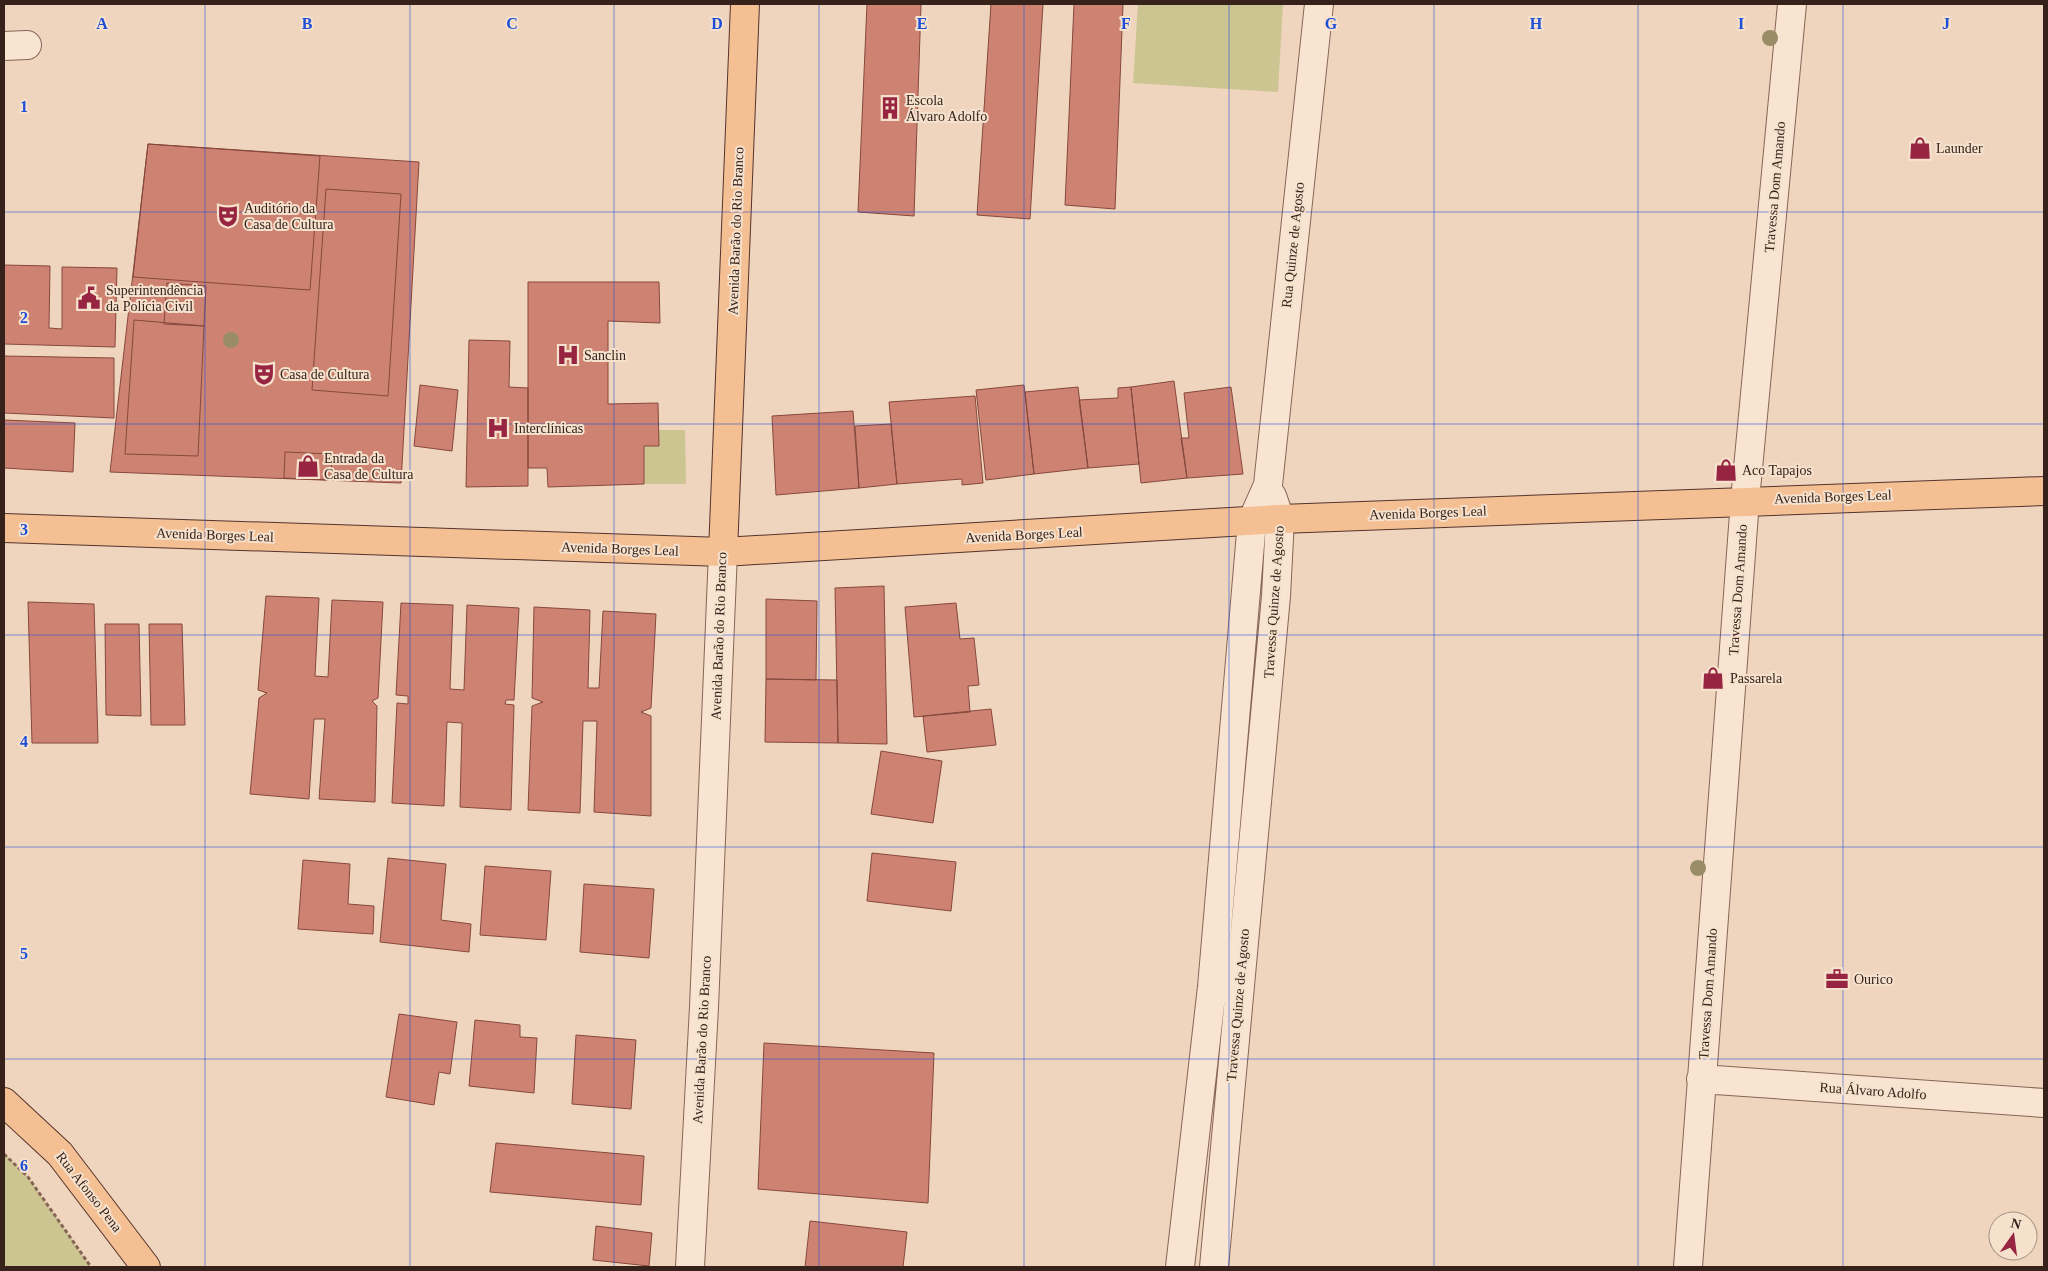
<svg xmlns="http://www.w3.org/2000/svg" width="2048" height="1271" font-family="Georgia,serif">
<rect width="100%" height="100%" fill="#efd4be"/>
<path fill="#ccc592" d="M1138 4H1283L1278 92 1133 83Z
M658 430H685L686 484H644V446H658Z
M4 1154 28 1177 91 1267H4Z"/>
<path fill="#ce8372" stroke="#86483c" d="M867 4H921L914 216 858 212Z
M991 4H1043L1030 219 977 215Z
M1074 4H1123L1115 209 1065 205Z
M148 144 320 156 310 290 133 277Z
M148 144 419 162 401 483 110 472Z
M326 189 401 194 388 396 312 390Z
M4 265 50 266 49 328 62 329V267L117 268 115 347 4 344Z
M528 282H659L660 323 608 321V404L658 403 659 446H644V484L548 487 547 468H528Z
M167 283 206 286 204 326 164 324Z
M134 320 204 326 198 456 125 454Z
M469 340 510 341 509 387 528 388V486L466 487Z
M4 356 114 358V418L4 413Z
M1174 381 1187 478 1141 483 1131 387Z
M420 385 458 390 452 451 414 446Z
M1024 385 1034 474 986 480 976 390Z
M1078 387 1088 468 1034 474 1025 392Z
M1131 387 1139 464 1088 468 1079 400 1118 398V388Z
M1231 387 1243 474 1187 478 1181 438H1189L1184 393Z
M975 396 983 483 962 485V479L897 484 889 402Z
M853 411 859 488 776 495 772 416Z
M4 420 75 423 73 472 4 468Z
M891 424 897 484 859 488 855 426Z
M285 452 332 454 331 480 284 478Z
M884 586 887 744 838 743 835 588Z
M266 596 319 598 315 676 328 677 332 600 383 602 378 698 372 701 377 706 375 802 319 799 325 719H314L309 799 250 794 259 698 267 693 258 690Z
M766 599 817 601 816 680 766 679Z
M28 602 94 604 98 743H32Z
M401 603 453 605 450 689 464 690 467 605 519 608 514 700H506L505 704 514 705 511 810 460 807 462 723 447 722 444 806 392 803 397 703 408 704V696L396 695Z
M956 603 960 639 974 638 979 685 968 686 970 712 914 717 905 607Z
M534 607 590 610 588 688H599L603 611 656 614 651 708 641 712 651 716V816L594 812 597 721H583L580 813 528 810 532 706 543 702 532 698Z
M105 624H139L141 716 106 715Z
M149 624H182L185 725H151Z
M766 679 837 680 838 743 765 742Z
M991 709 996 745 927 752 923 716Z
M881 751 942 761 933 823 871 814Z
M872 853 956 862 951 911 867 901Z
M388 858 446 864 441 920 471 924 469 952 380 942Z
M303 860 350 864 348 904 374 906 373 934 298 929Z
M485 866 551 871 546 940 480 935Z
M584 884 654 889 649 958 580 952Z
M399 1014 457 1022 450 1074 439 1072 434 1105 386 1097Z
M475 1020 520 1025V1037L537 1038 534 1093 469 1086Z
M576 1035 636 1040 631 1109 572 1104Z
M764 1043 934 1053 928 1203 758 1189Z
M496 1143 644 1156 641 1205 490 1192Z
M810 1221 907 1232 903 1267H805Z
M596 1226 652 1233 649 1266 593 1260Z"/>
<g fill="none" stroke-linecap="round" stroke-linejoin="round">
<defs>
<path id="minor" d="M4 46 27 45
M1701 1079 2044 1103
M690 1267 704 1007 723 552
M1180 1267 1212 987 1252 521 1268 485 1319 4
M1214 1267 1276 596 1280 519 1272 496
M1688 1267 1745 500 1792 4"/>
<path id="major" d="M4 528 723 552 1280 519 2044 491
M723 552 745 4
M4 1102 60 1154 146 1267"/>
</defs>
<use href="#minor" stroke="#876556" stroke-width="30"/>
<use href="#major" stroke="#54342b" stroke-width="30"/>
<path stroke="#876556" stroke-width="3" stroke-dasharray="4 2.5" stroke-linecap="butt" d="M4 1154 28 1177 91 1267"/>
<use href="#minor" stroke="#f9e4d1" stroke-width="28"/>
<use href="#major" stroke="#f4bf93" stroke-width="28"/>
</g>
<g fill="#998d68">
<circle cx="1770" cy="38" r="8"/>
<circle cx="231" cy="340" r="8"/>
<circle cx="1698" cy="868" r="8"/>
</g>
<path fill="none" stroke="#1d4ed8" stroke-width="1" stroke-opacity="0.55" d="M205 4V1267M410 4V1267M614 4V1267M819 4V1267M1024 4V1267M1229 4V1267M1434 4V1267M1638 4V1267M1843 4V1267M4 212H2044M4 424H2044M4 635H2044M4 847H2044M4 1059H2044"/>
<defs>
<symbol id="building-bare" viewBox="-9 -9 18 18"><path d="M-4-6H4V6H1V3H-1V6H-4ZM-2.5-4.3h1.7v1.8h-1.7ZM.8-4.3h1.7v1.8H.8ZM-2.5-1h1.7V.8h-1.7ZM.8-1h1.7V.8H.8Z" fill="#972541" stroke="#f6e1cd" stroke-width="2.5" paint-order="stroke"/></symbol>
<symbol id="shop-bare" viewBox="-9 -9 18 18"><path d="M-5-2.5h2.3a2.7 3.5 0 0 1 5.4 0H5L5.5 6h-11ZM-1.5-2.5h3a1.5 2.3 0 0 0-3 0Z" fill="#972541" stroke="#f6e1cd" stroke-width="2.5" paint-order="stroke"/></symbol>
<symbol id="theatre-bare" viewBox="-9 -9 18 18"><path d="M-5-5.5Q0-4 5-5.5V0Q5 5 0 6Q-5 5-5 0ZM-3.3-2.5H-1v1.5H-3.3ZM1-2.5H3.3v1.5H1ZM-2.8 1Q0 5.5 2.8 1Z" fill="#972541" stroke="#f6e1cd" stroke-width="2.5" paint-order="stroke"/></symbol>
<symbol id="civic-bare" viewBox="-9 -9 18 18"><path d="M-.6-6.5H3V-4.5H.6V-3L4-1V1h2V6H-6V1h2V-1L-.6-3ZM-1.2 2.5V6h2.4V2.5Z" fill="#972541" stroke="#f6e1cd" stroke-width="2.5" paint-order="stroke"/></symbol>
<symbol id="hospital-bare" viewBox="-9 -9 18 18"><path d="M-5-5h3v3.5h4V-5h3V5h-3V1.5h-4V5h-3Z" fill="#972541" stroke="#f6e1cd" stroke-width="2.5" paint-order="stroke"/></symbol>
<symbol id="office-bare" viewBox="-9 -9 18 18"><path d="M-6-3h4V-5.5h4V-3h4V5H-6ZM-1-4.5V-3h2v-1.5ZM-6 0V1H6V0Z" fill="#972541" stroke="#f6e1cd" stroke-width="2.5" paint-order="stroke"/></symbol>
</defs>
<g fill-rule="evenodd">
<use href="#building-bare" x="874" y="92" width="32" height="32"/>
<use href="#shop-bare" x="1904" y="132" width="32" height="32"/>
<use href="#theatre-bare" x="212" y="200" width="32" height="32"/>
<use href="#civic-bare" x="73" y="282" width="32" height="32"/>
<use href="#hospital-bare" x="552" y="339" width="32" height="32"/>
<use href="#theatre-bare" x="248" y="358" width="32" height="32"/>
<use href="#hospital-bare" x="482" y="412" width="32" height="32"/>
<use href="#shop-bare" x="292" y="450" width="32" height="32"/>
<use href="#shop-bare" x="1710" y="454" width="32" height="32"/>
<use href="#shop-bare" x="1697" y="662" width="32" height="32"/>
<use href="#office-bare" x="1821" y="963" width="32" height="32"/>
</g>
<g text-anchor="middle" dominant-baseline="central" stroke-width="4" stroke-linejoin="round" paint-order="stroke">
<g font-size="14" fill="#36221b" stroke="#f6e1cd" text-anchor="start">
<text x="906" y="100">Escola<tspan x="906" dy="16">Álvaro Adolfo</tspan></text>
<text x="1936" y="148">Launder</text>
<text x="244" y="208">Auditório da<tspan x="244" dy="16">Casa de Cultura</tspan></text>
<text x="106" y="290">Superintendência<tspan x="106" dy="16">da Polícia Civil</tspan></text>
<text x="584" y="355">Sanclin</text>
<text x="280" y="374">Casa de Cultura</text>
<text x="514" y="428">Interclínicas</text>
<text x="324" y="458">Entrada da<tspan x="324" dy="16">Casa de Cultura</tspan></text>
<text x="1742" y="470">Aco Tapajos</text>
<text x="1730" y="678">Passarela</text>
<text x="1854" y="979">Ourico</text>
</g>
<g font-size="14" fill="#36221b" stroke="#f6e1cd">
<text transform="translate(1775 187) rotate(-85)">Travessa Dom Amando</text>
<text transform="translate(736 231) rotate(-88)">Avenida Barão do Rio Branco</text>
<text transform="translate(1293 245) rotate(-84)">Rua Quinze de Agosto</text>
<text transform="translate(1833 497) rotate(-2)">Avenida Borges Leal</text>
<text transform="translate(1428 513) rotate(-2)">Avenida Borges Leal</text>
<text transform="translate(215 535) rotate(2)">Avenida Borges Leal</text>
<text transform="translate(1024 535) rotate(-3)">Avenida Borges Leal</text>
<text transform="translate(620 549) rotate(2)">Avenida Borges Leal</text>
<text transform="translate(1738 590) rotate(-86)">Travessa Dom Amando</text>
<text transform="translate(1274 602) rotate(-86)">Travessa Quinze de Agosto</text>
<text transform="translate(719 636) rotate(-88)">Avenida Barão do Rio Branco</text>
<text transform="translate(1708 994) rotate(-86)">Travessa Dom Amando</text>
<text transform="translate(1238 1005) rotate(-85)">Travessa Quinze de Agosto</text>
<text transform="translate(702 1040) rotate(-87)">Avenida Barão do Rio Branco</text>
<text transform="translate(1873 1091) rotate(4)">Rua Álvaro Adolfo</text>
<text transform="translate(89 1192) rotate(52)">Rua Afonso Pena</text>
</g>
</g>
<g font-size="16" text-anchor="middle" font-weight="bold" fill="#1d4ed8" stroke="#f6e1cd" stroke-width="4" stroke-linejoin="round" paint-order="stroke">
<text x="102" y="29">A</text>
<text x="307" y="29">B</text>
<text x="512" y="29">C</text>
<text x="717" y="29">D</text>
<text x="922" y="29">E</text>
<text x="1126" y="29">F</text>
<text x="1331" y="29">G</text>
<text x="1536" y="29">H</text>
<text x="1741" y="29">I</text>
<text x="1946" y="29">J</text>
<text x="24" y="112">1</text>
<text x="24" y="323">2</text>
<text x="24" y="535">3</text>
<text x="24" y="747">4</text>
<text x="24" y="959">5</text>
<text x="24" y="1171">6</text>
</g>
<rect width="2048" height="1271" fill="none" stroke="#36221b" stroke-width="10"/>
<g transform="translate(2013 1236) rotate(14)"><circle r="24" fill="#f6e1cd" stroke="#a99586"/>
<path d="M0-4L9 19L0 12L-9 19Z" fill="#972541"/>
<text y="-8" font-size="14" font-weight="bold" text-anchor="middle" fill="#36221b">N</text>
</g>
</svg>
